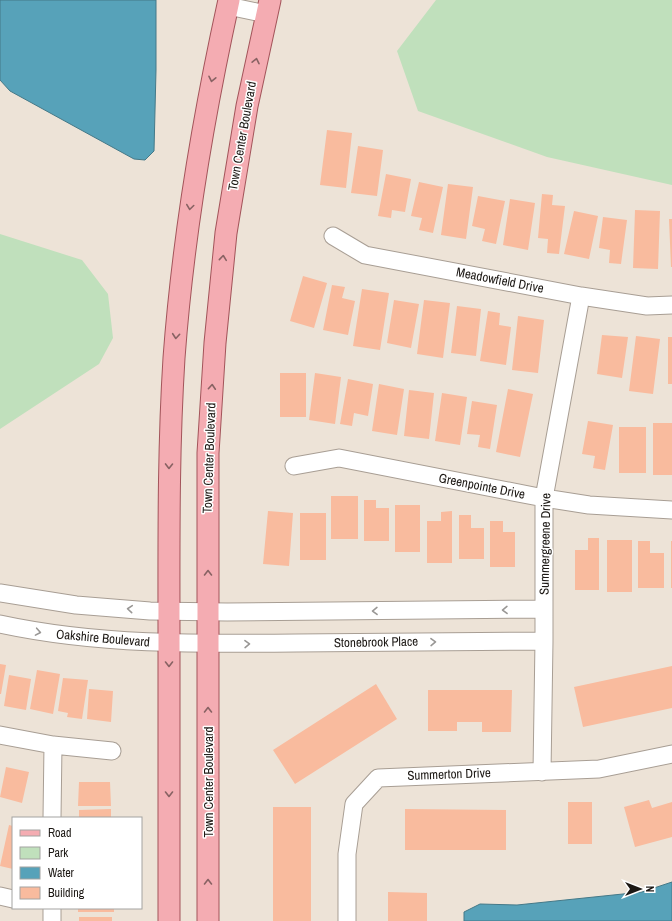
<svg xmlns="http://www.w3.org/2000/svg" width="672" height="921" font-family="'Archivo Narrow',sans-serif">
<rect width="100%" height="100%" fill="#ede3d7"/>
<path fill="#c0e0bc" d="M436 0H672V185L547 157 418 111 397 51Z
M0 234 82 260 108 294 113 338 99 364 0 429Z"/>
<path fill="#57a2b9" stroke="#457988" d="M0 0H156V70L154 151 145 160 134 159 10 91 0 80Z
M672 882V921H464V912L480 904 517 905 642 892Z"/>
<path fill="#f9bb9e" d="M327 130 352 133 346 188 320 185Z
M358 146 383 150 377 196 351 193Z
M386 174 411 179 405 212 392 210 391 218 378 216Z
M419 182 443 187 433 233 419 230 422 218 411 216Z
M448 184 473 187 466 239 441 235Z
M542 194 553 195 552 205 565 206 559 254 547 253 548 239 538 238Z
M478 196 505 201 496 244 482 241 485 229 472 226Z
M510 199 535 203 528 250 503 245Z
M635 210 660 211 658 269 633 268Z
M574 211 598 216 589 259 564 254Z
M603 217 627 220 621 264 609 263 610 250 599 248Z
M669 219H672V267H671Z
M303 276 327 283 314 328 290 321Z
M332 285 345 287 342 298 355 301 348 335 323 330Z
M362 289 389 293 380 350 353 346Z
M394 300 419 304 411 348 387 343Z
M424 300 450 303 443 358 417 354Z
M457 306 481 309 476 356 451 353Z
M488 311 500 313 499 325 511 327 506 365 480 361Z
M518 316 544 320 538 373 512 370Z
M602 335 628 337 622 378 597 374Z
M636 336 660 339 653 394 629 391Z
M668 337H672V384H668Z
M280 373H306V417H280Z
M315 373 341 377 335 424 309 420Z
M348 379 373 384 368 416 354 413 352 426 340 424Z
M379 384 404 389 397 435 372 431Z
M508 389 533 394 520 457 496 452Z
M409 390 434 393 429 439 404 436Z
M442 393 467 397 460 445 435 441Z
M472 401 497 405 490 449 478 447 480 435 467 434Z
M588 421 613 425 605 470 593 468 595 456 582 454Z
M653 423H672V475H653Z
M619 427H646V473H619Z
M331 496H358V539H331Z
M364 500H376V508H389V541H364Z
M395 505H420V552H395Z
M268 511 293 513 289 566 263 564Z
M452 511V563H427V521H441V512Z
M300 513H326V560H300Z
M459 515H471V528H484V559H459Z
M490 521H503V532H515V567H490Z
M588 538H599V590H575V550H588Z
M607 540H632V592H607Z
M638 541H650V553H664V588H638Z
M671 541H672V588H671Z
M0 664 6 665 1 694H0Z
M672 666V708L583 727 574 687Z
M37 670 60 674 53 714 30 709Z
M9 675 31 679 26 710 4 706Z
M63 678 88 680 82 719 67 717 68 713 58 711Z
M376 684 397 719 295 784 273 750Z
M89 689 113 691 111 722 87 719Z
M428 690H512L511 732H482V722H457V731H428Z
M6 767 29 772 22 803 0 797Z
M79 782H110L111 806H78Z
M649 800 652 808 672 802V837L635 847 624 807Z
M568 802H592V844H568Z
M273 807H311V921H273Z
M111 809V818H79V810Z
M405 809 506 810V850H405Z
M9 825 13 826V869L0 866Z
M388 892 427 893V921H388Z
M78 908H114V912H78Z
M79 917H112V921H79Z"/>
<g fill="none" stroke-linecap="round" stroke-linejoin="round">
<defs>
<path id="minor" d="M228 6 266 14
M333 236 365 255 581 296 647 306 672 305
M294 466 339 458 544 498 589 505 672 510
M0 593 76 605 150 611 227 612 544 609
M0 624C97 645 197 644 296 643 379 642 462 641 544 641
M0 735 53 745 112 751
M542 772 544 641V498L581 296
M52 818 53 745
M0 896 13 899
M52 921V908
M347 921V854L354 804 378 778 599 769 672 754"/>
<path id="major" d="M169 921C169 828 169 735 169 642 169 547 168 453 174 358 183 237 203 118 229 0
M208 921V453L215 343 226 233 247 106 270 0"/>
</defs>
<use href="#minor" stroke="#a89e94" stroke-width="19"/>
<use href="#major" stroke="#a3545a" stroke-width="23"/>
<use href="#minor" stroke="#fff" stroke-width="17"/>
<use href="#major" stroke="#f4acb2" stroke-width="21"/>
</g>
<defs><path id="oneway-chevron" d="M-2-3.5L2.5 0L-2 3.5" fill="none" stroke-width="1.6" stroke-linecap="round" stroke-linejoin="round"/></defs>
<g stroke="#886263">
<use href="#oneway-chevron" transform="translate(256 61) rotate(-78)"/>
<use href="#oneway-chevron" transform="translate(212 79) rotate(102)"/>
<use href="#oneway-chevron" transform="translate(190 207) rotate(98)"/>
<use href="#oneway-chevron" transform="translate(223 258) rotate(-84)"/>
<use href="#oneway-chevron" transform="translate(176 336) rotate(95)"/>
<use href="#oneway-chevron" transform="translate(212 387) rotate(-86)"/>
<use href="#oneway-chevron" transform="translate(169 466) rotate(91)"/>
<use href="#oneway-chevron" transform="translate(208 573) rotate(-90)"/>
<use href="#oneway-chevron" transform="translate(169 664) rotate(90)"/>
<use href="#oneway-chevron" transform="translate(208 710) rotate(-90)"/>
<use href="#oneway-chevron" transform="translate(169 794) rotate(90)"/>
<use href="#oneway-chevron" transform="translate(208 882) rotate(-90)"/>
</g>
<g stroke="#999795">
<use href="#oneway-chevron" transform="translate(130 609) rotate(-175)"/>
<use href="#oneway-chevron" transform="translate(505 610) rotate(179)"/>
<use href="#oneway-chevron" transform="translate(375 611) rotate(179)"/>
<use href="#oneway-chevron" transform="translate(38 632) rotate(10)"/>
<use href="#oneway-chevron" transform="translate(433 642) rotate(-1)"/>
<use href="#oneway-chevron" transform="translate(247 644) rotate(-1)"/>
</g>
<g text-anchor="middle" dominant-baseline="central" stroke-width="3" stroke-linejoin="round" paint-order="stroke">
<g font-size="13" fill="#1c1814" stroke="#fff">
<text transform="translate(242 136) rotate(-80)">Town Center Boulevard</text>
<text transform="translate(500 280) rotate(11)">Meadowfield Drive</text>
<text transform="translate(209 458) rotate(-88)">Town Center Boulevard</text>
<text transform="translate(482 486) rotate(11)">Greenpointe Drive</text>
<text transform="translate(545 544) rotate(-89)">Summergreene Drive</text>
<text transform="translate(103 638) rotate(5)">Oakshire Boulevard</text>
<text transform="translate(376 642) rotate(-1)">Stonebrook Place</text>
<text transform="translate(449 774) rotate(-2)">Summerton Drive</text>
<text transform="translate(208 782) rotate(-90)">Town Center Boulevard</text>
</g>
</g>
<rect x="12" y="817" width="130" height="92" fill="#ffffff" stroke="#a4a3a1"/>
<rect x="20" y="830" width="20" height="6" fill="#f4acb2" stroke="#a4a3a1"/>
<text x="48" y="837" font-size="12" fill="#1c1814">Road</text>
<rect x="20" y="847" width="20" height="12" fill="#c0e0bc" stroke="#a4a3a1"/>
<text x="48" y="857" font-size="12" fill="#1c1814">Park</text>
<rect x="20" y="867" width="20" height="12" fill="#57a2b9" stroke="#a4a3a1"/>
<text x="48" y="877" font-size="12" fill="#1c1814">Water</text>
<rect x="20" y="887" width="20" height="12" fill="#f9bb9e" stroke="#a4a3a1"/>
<text x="48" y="897" font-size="12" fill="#1c1814">Building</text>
<g transform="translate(640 889) rotate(90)" stroke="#ffffff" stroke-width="3" paint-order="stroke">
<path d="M0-3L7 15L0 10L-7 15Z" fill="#1c1814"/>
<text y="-6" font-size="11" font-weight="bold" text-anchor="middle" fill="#1c1814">N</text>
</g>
</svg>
